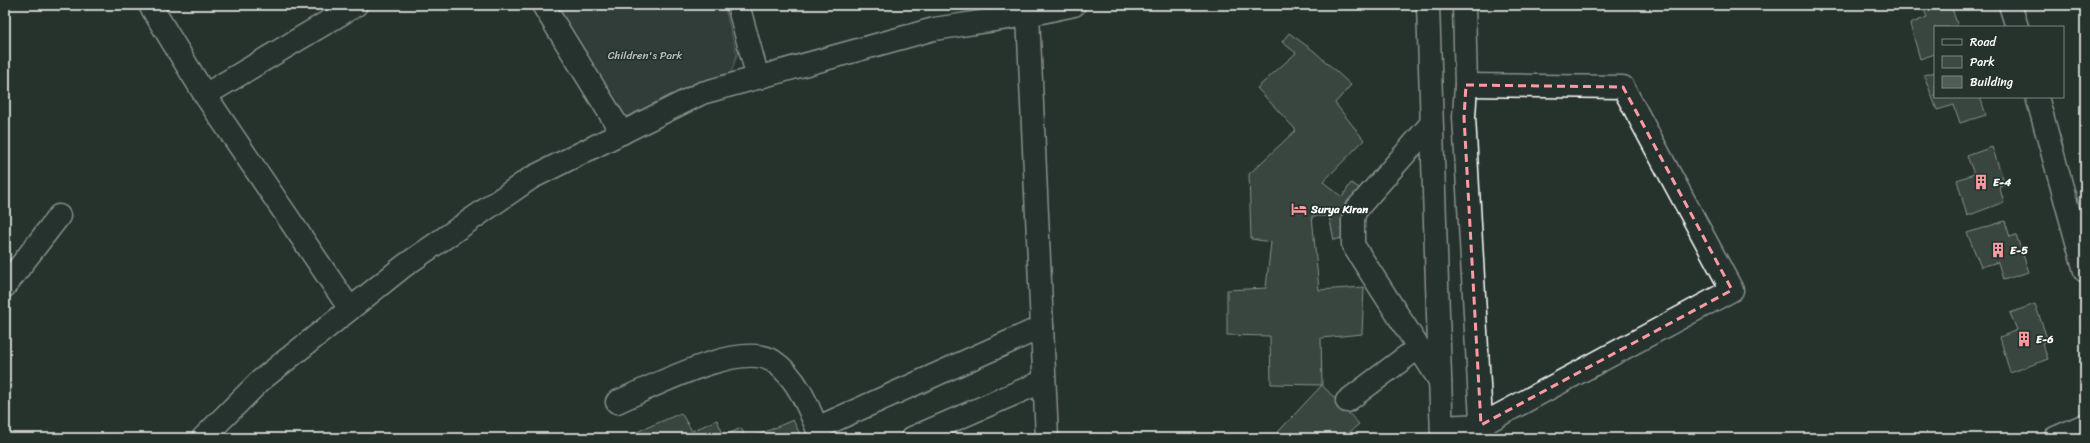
<svg xmlns="http://www.w3.org/2000/svg" width="2090" height="443" font-family="Sriracha,sans-serif">
<rect width="100%" height="100%" fill="#26332d"/>
<filter id="ink" filterUnits="userSpaceOnUse"><feTurbulence type="fractalNoise" baseFrequency=".025" numOctaves="2"/><feDisplacementMap in="SourceGraphic" scale="8" xChannelSelector="R" yChannelSelector="G"/><feConvolveMatrix kernelMatrix="1 2 1 2 8 2 1 2 1" color-interpolation-filters="sRGB"/></filter>
<g filter="url(#ink)">
<path fill="#3e4944" stroke="#9ea4a2" d="M556 5H724L737 55 731 73 625 117Z"/>
<path fill="#515c57" stroke="#fff" d="M1922 5H1951L1958 27H1935V54L1920 59 1910 24 1927 17Z
M1289 33 1314 51 1351 85 1335 103 1364 140 1323 182 1342 197 1351 183 1363 190 1346 237 1334 240 1329 216H1312L1319 290 1364 287 1362 334 1321 338 1322 385 1271 384 1270 336 1227 335V290L1266 288 1271 242 1251 239 1249 174 1296 130 1257 88 1296 53 1282 42Z
M1935 72V97H1980L1986 115 1960 123 1954 105 1937 110 1924 75Z
M1992 147 2005 184 1999 186 2004 202 1967 216 1957 180 1974 174 1967 156Z
M2005 221 2010 237 2016 235 2029 272 2003 280 1998 262 1981 267 1967 233Z
M2035 304 2048 341 2042 343 2048 359 2010 373 2000 337 2017 330 2010 313Z
M1322 385 1359 424 1343 438H1284L1278 432Z
M681 413 692 431 717 420 724 436 741 428 746 438H633L632 434Z
M793 420 802 438H751Z"/>
<g fill="none" stroke-linecap="round" stroke-linejoin="round">
<defs>
<path id="minor" d="M150 5 205 95 350 309
M543 5 622 133
M738 5 758 78
M2010 5 2017 27
M1466 85 1623 87 1732 290 1481 425
M205 95 356 5
M2037 97 2085 271
M1431 124 1355 211 1353 220V245L1440 381
M5 286 59 216
M1347 401 1419 347
M617 402C650 388 740 340 773 361 799 378 810 411 821 438
M817 428 1042 327
M912 438 1044 381"/>
<path id="tertiary" d="M1428 5 1442 438
M1464 5 1466 85 1464 117 1482 438
M1028 15 1047 438
M1442 427 1481 425
M203 438 260 381 404 266 531 178 702 93 934 29 1028 15 1074 5
M2055 438 2085 425"/>
</defs>
<use href="#minor" stroke="#fff" stroke-width="25"/>
<use href="#tertiary" stroke="#fff" stroke-width="25"/>
<use href="#minor" stroke="#26332d" stroke-width="22"/>
<use href="#tertiary" stroke="#26332d" stroke-width="22"/>
</g>
</g>
<path d="M0 0H2090V443H0ZM1466 85 1623 87 1732 290 1481 425 1464 117Z" fill="#26332d" fill-opacity=".55" fill-rule="evenodd"/>
<path fill="none" stroke="#ff9aa2" stroke-width="3" stroke-dasharray="8 5" stroke-linejoin="round" d="M1466 85 1623 87 1732 290 1481 425 1464 117Z"/>
<defs>
<symbol id="building-bare" viewBox="-9 -9 18 18"><path d="M-4-6H4V6H1V3H-1V6H-4ZM-2.5-4.3h1.7v1.8h-1.7ZM.8-4.3h1.7v1.8H.8ZM-2.5-1h1.7V.8h-1.7ZM.8-1h1.7V.8H.8Z" fill="#ff9aa2" stroke="#26332d" stroke-width="2.5" paint-order="stroke"/></symbol>
<symbol id="hotel-bare" viewBox="-9 -9 18 18"><path d="M-6-4.5h1.5V1H6V5H4.5V3h-9V5H-6ZM-4 0a1.8 1.8 0 1 1 3.6 0ZM.5 0V-2.5h3Q6-2.5 6 0Z" fill="#ff9aa2" stroke="#26332d" stroke-width="2.5" paint-order="stroke"/></symbol>
</defs>
<g fill-rule="evenodd">
<use href="#building-bare" x="1970" y="171" width="22" height="22"/>
<use href="#hotel-bare" x="1288" y="198" width="22" height="22"/>
<use href="#building-bare" x="1987" y="239" width="22" height="22"/>
<use href="#building-bare" x="2013" y="328" width="22" height="22"/>
</g>
<g text-anchor="middle" dominant-baseline="central" stroke-width="3.5" stroke-linejoin="round" paint-order="stroke">
<g font-size="11" fill="#bbbfbe" stroke="#26332d">
<text x="645" y="55">Children's Park</text>
</g>
<g font-size="11" font-weight="bold" fill="#fff" stroke="#26332d" text-anchor="start">
<text x="1993" y="182">E-4</text>
<text x="1311" y="209">Surya Kiran</text>
<text x="2010" y="250">E-5</text>
<text x="2036" y="339">E-6</text>
</g>
</g>
<rect width="2090" height="443" fill="none" stroke="#26332d" stroke-width="20"/>
<rect x="10" y="10" width="2070" height="423" fill="none" stroke="#fff" stroke-width="1.5" filter="url(#ink)"/>
<rect x="1934" y="26" width="130" height="72" fill="#26332d" stroke="#7d8581"/>
<rect x="1942" y="39" width="20" height="6" fill="#26332d" stroke="#7d8581"/>
<text x="1970" y="46" font-size="12" fill="#ffffff">Road</text>
<rect x="1942" y="56" width="20" height="12" fill="#3e4944" stroke="#7d8581"/>
<text x="1970" y="66" font-size="12" fill="#ffffff">Park</text>
<rect x="1942" y="76" width="20" height="12" fill="#515c57" stroke="#7d8581"/>
<text x="1970" y="86" font-size="12" fill="#ffffff">Building</text>
</svg>
